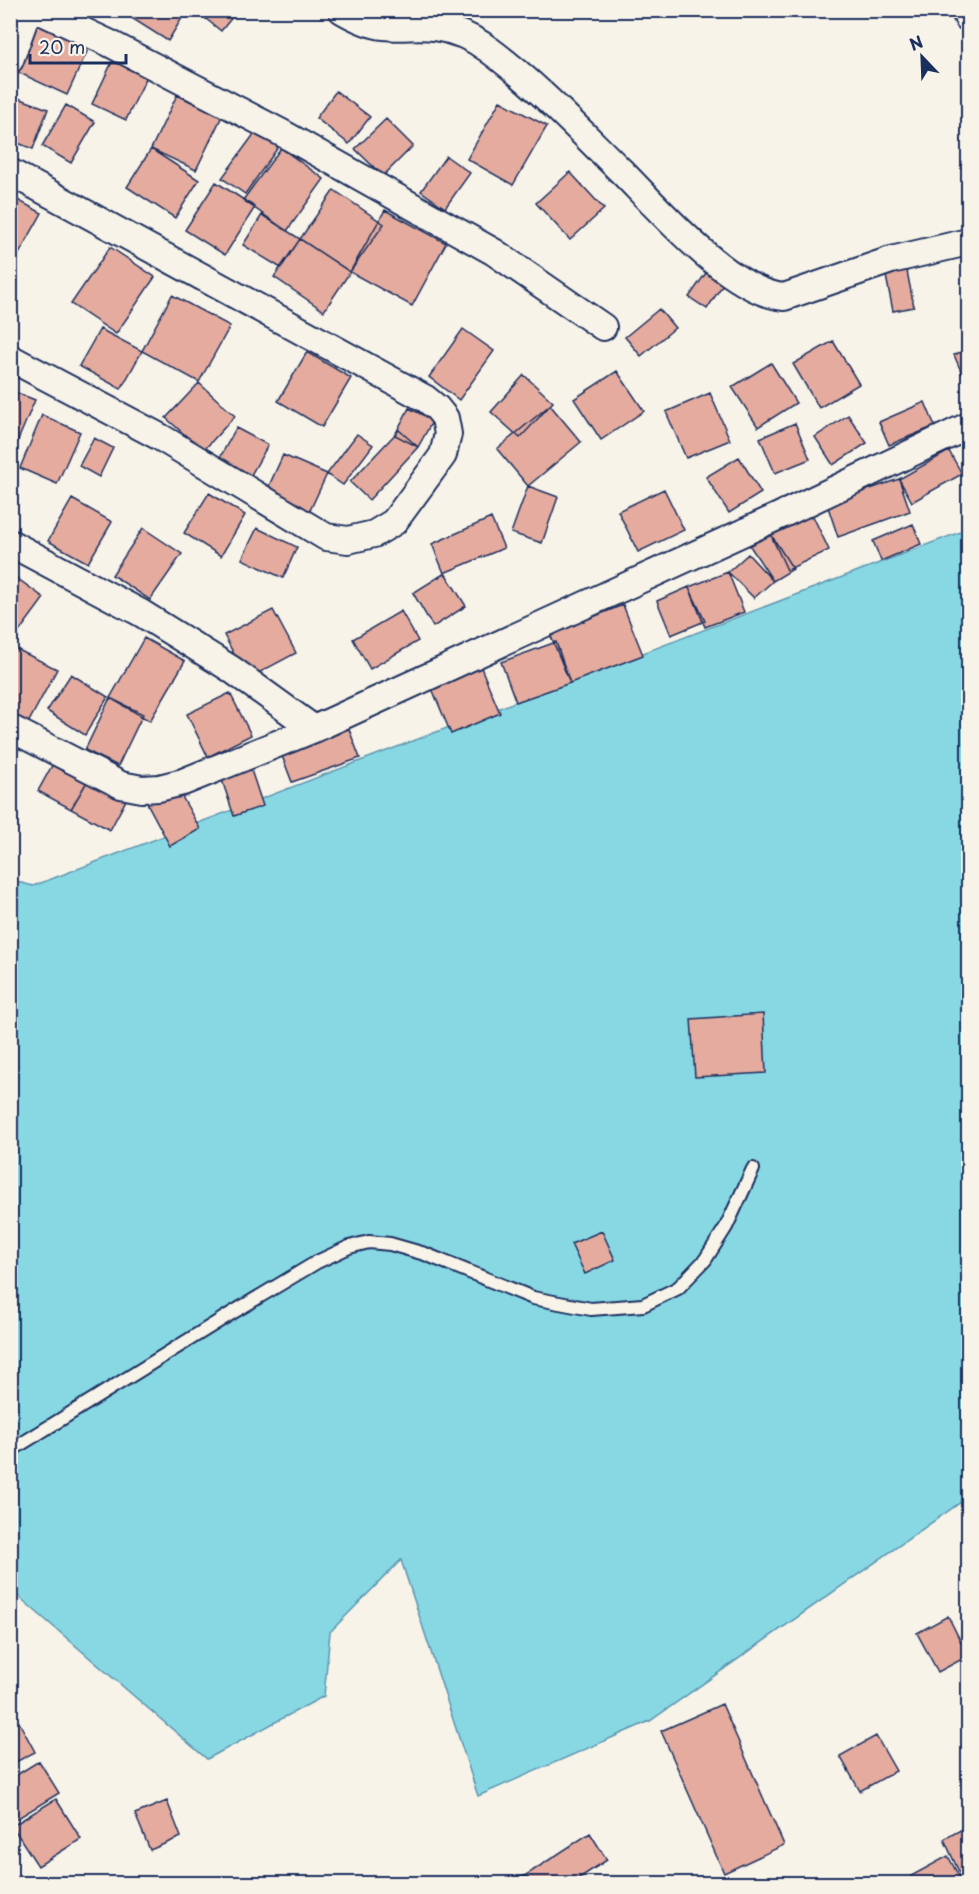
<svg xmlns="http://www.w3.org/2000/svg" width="979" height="1894" font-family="'Playpen Sans',sans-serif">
<rect width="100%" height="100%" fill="#f7f3e8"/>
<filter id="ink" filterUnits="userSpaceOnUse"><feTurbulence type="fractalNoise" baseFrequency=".0167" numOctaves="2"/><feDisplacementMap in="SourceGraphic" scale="12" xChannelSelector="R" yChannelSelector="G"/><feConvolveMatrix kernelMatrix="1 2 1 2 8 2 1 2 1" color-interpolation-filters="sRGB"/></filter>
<g filter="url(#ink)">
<path fill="#88d8e4" stroke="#5c94ae" stroke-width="1.5" d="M968 529V1497L650 1721 478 1796 401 1560 330 1632 324 1696 207 1759 11 1590 10 880 33 886Z"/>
<path fill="#e4ab9e" stroke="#1b2f5e" stroke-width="1.5" d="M78 10H97L93 18Z
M123 10H187L168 41 122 12Z
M195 10H238L221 31Z
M36 20 90 45 67 95 13 70Z
M114 58 148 74 126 120 92 104Z
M336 91 370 117 349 144 316 118Z
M10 95 48 109 33 149 10 140Z
M177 95 222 116 196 170 151 149Z
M500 101 547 126 513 185 467 159Z
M66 105 95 122 71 163 42 146Z
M386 119 413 146 383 176 355 149Z
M257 130 279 146 245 194 222 178Z
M281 148 324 179 287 231 243 200Z
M151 149 199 180 175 218 127 187Z
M446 156 470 173 445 208 421 191Z
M570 172 604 209 570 240 536 203Z
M216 182 255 207 225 255 185 230Z
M334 190 384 224 350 272 300 239Z
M10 196 42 213 10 270Z
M385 210 446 243 412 306 350 272Z
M262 215 300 239 281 268 243 245Z
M300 239 350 272 324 311 274 277Z
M110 247 155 277 116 334 71 304Z
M906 266 914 307 893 311 885 271Z
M708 270 725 281 707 309 689 297Z
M172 295 230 326 199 382 142 351Z
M659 309 675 328 641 356 625 337Z
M100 329 142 351 121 389 79 366Z
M463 329 494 351 459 400 429 377Z
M833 341 859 384 819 408 793 364Z
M968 349V384L967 385 954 355Z
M307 352 351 378 322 427 278 401Z
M771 363 796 403 758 427 732 387Z
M617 371 644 411 601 440 574 399Z
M524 375 553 402 520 438 491 412Z
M199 383 235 416 203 451 166 418Z
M10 390 35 400 10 459Z
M710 393 730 440 686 458 666 412Z
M925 402 935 426 889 445 879 422Z
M550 405 581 442 528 486 497 449Z
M409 408 433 420 418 447 395 435Z
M42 415 80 432 57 484 20 468Z
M848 415 867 443 833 465 815 437Z
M795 423 810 459 775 473 760 438Z
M236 428 268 445 248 480 217 463Z
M399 430 418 447 369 500 350 482Z
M357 434 373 445 343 485 327 474Z
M94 438 113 448 99 477 79 466Z
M949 451 962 474 912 502 899 479Z
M283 455 327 474 306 519 263 499Z
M739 457 761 493 729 513 706 477Z
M899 479 910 511 838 537 827 504Z
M528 486 558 497 542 543 511 533Z
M664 489 684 530 638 552 618 511Z
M209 493 245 515 221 556 184 533Z
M72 499 112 522 88 563 48 541Z
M812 514 829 550 787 570 770 533Z
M491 518 504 548 444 573 432 544Z
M913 524 921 544 881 561 873 541Z
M143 528 182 554 150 600 112 575Z
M257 528 297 547 283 578 242 559Z
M770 533 793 569 773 581 750 546Z
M748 554 773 581 754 598 728 572Z
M728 572 744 612 705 627 689 587Z
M10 573 44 598 10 644Z
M445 573 466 606 433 627 413 593Z
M689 587 705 621 671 635 657 601Z
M623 605 643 655 570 683 550 634Z
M273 610 296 653 247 679 224 635Z
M401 611 418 641 370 669 353 639Z
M144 638 185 661 150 721 110 698Z
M556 642 570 683 516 702 501 662Z
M10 646 57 669 26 727 10 719Z
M477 658 500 713 451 734 428 679Z
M71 674 108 697 85 735 47 711Z
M230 693 251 735 208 757 187 714Z
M110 698 143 714 118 766 85 750Z
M347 724 360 758 292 782 279 748Z
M10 745 18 749 10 762Z
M247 758 263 806 234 816 218 768Z
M54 762 88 780 71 809 38 791Z
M88 780 126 800 110 830 71 809Z
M176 786 200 829 170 846 146 801Z
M763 1014 766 1073 695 1077 691 1019Z
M602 1231 615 1260 585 1274 571 1244Z
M948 1616 968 1656 938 1672 917 1633Z
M722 1704 784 1845 724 1873 661 1731Z
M19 1722 35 1752 10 1765V1726Z
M876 1736 896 1771 860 1791 840 1756Z
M39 1761 59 1793 10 1823V1779Z
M56 1799 81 1839 38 1866 12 1826Z
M167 1801 181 1837 150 1850 135 1814Z
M968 1826V1870L960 1874 944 1839Z
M590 1833 607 1860 570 1884H531L526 1875Z
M948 1856 963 1884H915L911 1876Z
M968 1870V1884H965L960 1874Z
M526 1875 529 1884H502Z"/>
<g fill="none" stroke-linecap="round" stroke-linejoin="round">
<defs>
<path id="lane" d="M10 1451 232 1313 317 1262 349 1247 369 1242 390 1244 425 1254 533 1298 591 1309 643 1305 678 1288 705 1260 726 1227 753 1169"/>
<path id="street" d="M38 10 109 43 282 133 494 252 603 327
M342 10C354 17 370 25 384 26 401 28 418 25 434 27 454 30 472 37 488 49 537 85 579 130 622 172 660 210 730 292 784 297L891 260 968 242
M964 10 968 18
M10 60 28 10
M10 172 426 399 437 408 445 418 448 434 443 455 394 522 374 534 348 540 326 537 160 437 10 358
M10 543 141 613 231 669 314 729
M10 728 121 785 142 789 159 788 183 782 314 729 777 517 968 426"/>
</defs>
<use href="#lane" stroke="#1b2f5e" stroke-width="16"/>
<use href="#street" stroke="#1b2f5e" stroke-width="30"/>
<use href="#lane" stroke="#f7f3e8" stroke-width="12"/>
<use href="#street" stroke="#f7f3e8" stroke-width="26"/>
</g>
</g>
<rect width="979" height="1894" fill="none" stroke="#f7f3e8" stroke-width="36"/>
<rect x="18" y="18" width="943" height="1858" fill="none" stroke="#1b2f5e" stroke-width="2" filter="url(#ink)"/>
<g transform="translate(922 57) rotate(337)" stroke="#f7f3e8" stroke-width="4.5" paint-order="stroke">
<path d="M0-4.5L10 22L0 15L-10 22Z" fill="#1b2f5e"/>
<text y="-9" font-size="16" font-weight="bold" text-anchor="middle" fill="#1b2f5e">N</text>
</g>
<path d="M30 54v9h96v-9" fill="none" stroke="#1b2f5e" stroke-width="3"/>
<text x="39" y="54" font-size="18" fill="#1b2f5e" stroke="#f7f3e8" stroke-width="4.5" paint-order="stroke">20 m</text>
</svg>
